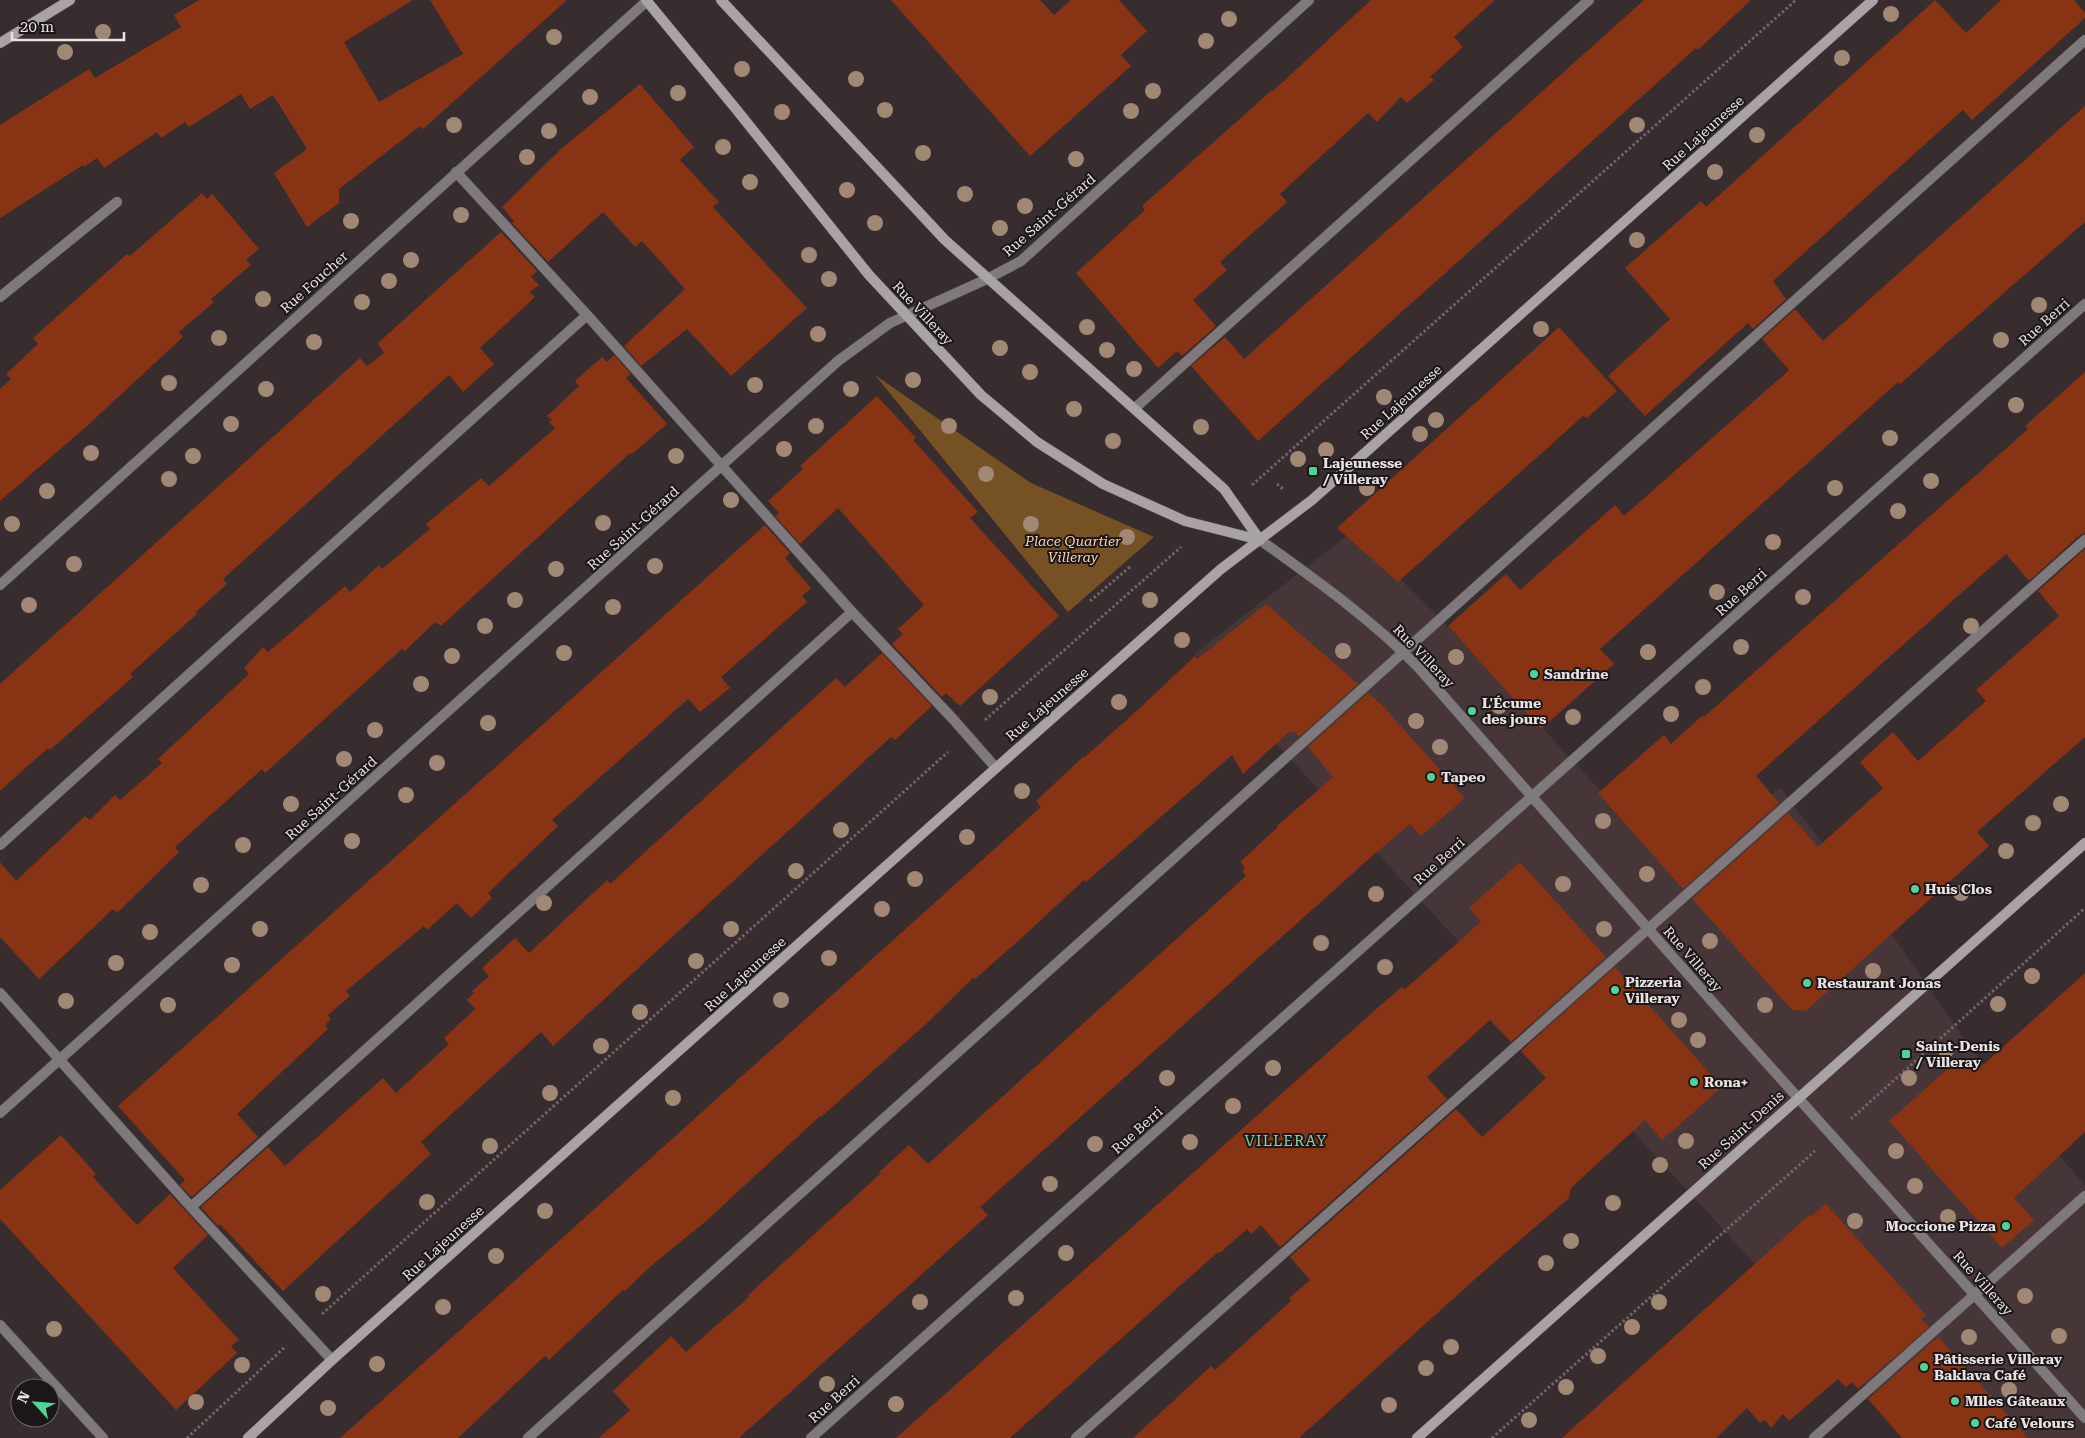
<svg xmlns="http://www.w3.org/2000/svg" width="2085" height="1438" font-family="'Roboto Serif',serif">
<rect width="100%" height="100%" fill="#372c2e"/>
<path fill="#463638" d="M1353 531 1453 632 1601 791 1679 879 1780 787 1893 936 1972 1050 2085 1186V1438H1915L1194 654Z"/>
<path fill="#765124" d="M875 375 1031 483 1154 537 1068 612Z"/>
<path fill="#893315" d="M199 0H413L344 42 379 102 463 54 430 0H567L423 129 420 126 339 189V203L307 227 274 173 307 149 273 95 250 109 241 94 189 127 185 122 161 138 157 132 104 168 97 158 84 167 83 165 0 218V125L89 69 95 78 181 27 174 15Z
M891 0H1040L1054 15 1071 0H1119L1147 31 1121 55 1131 66 1030 156Z
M1371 0H1495L1454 37 1463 47 1430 77 1434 80 1407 103 1401 97 1377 122 1368 113 1280 194 1287 202 1220 262 1227 270 1193 300 1216 326 1182 356 1177 351 1158 368 1076 273 1145 210 1142 206 1272 90 1273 91Z
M1644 0H1751L1698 50 1696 48 1258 441 1191 366 1225 337 1244 359Z
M1935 0 1966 33 2001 0H2074L2085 13V18L1972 120 1963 110 1773 281 1786 299 1753 329 1748 323 1645 416 1608 376 1670 319 1625 268 1701 201 1706 207Z
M640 84 694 147 680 160 719 202 713 207 807 308 731 376 687 329 641 366 624 346 685 289 642 241 635 247 603 212 548 262 512 223 514 221 502 207 561 149Z
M2085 106V222L1900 384 1898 382 1600 649 1614 664 1541 729 1448 626 1506 574 1520 590 1615 505 1624 516 1789 370 1762 339 1795 309 1823 341Z
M202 193 207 199 212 194 259 249 246 260 251 265 211 299 214 302 179 332 183 337 87 426 0 501V389L11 379 6 374 38 344 33 338 127 254 130 256Z
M501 232 537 271 531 277 539 285 530 292 535 297 480 348 494 364 463 392 449 375 223 579 227 584 196 612 197 614 130 674 133 677 50 750 48 748 0 791V684L360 358 367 366 384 353 378 343Z
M1559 327 1617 391 1587 418 1583 416 1398 582 1337 528Z
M614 355 631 374 626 378 667 424 632 454 630 453 441 626 435 622 405 651 402 649 265 773 262 769 175 847 179 852 117 913 113 909 39 979 0 937V862L16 881 85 816 90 820 115 795 120 800 162 763 158 759 249 674 244 668 263 647 268 652 345 586 350 592 379 565 382 569 430 529 426 524 481 478 489 486 555 428 549 422 552 420 547 416 579 386 575 381 602 357 607 362Z
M2085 372V533L2080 535 2029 581 2006 554 1968 587 1756 776 1779 803 1683 889 1598 793 1664 735 1671 744 1702 716 1704 717 2028 429 2025 426Z
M877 396 916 438 913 440 978 512 970 518 1059 616 960 706 946 693 942 697 892 644 903 634 898 629 924 605 838 508 800 544 775 516 779 513 768 501 803 469 800 466Z
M765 525 790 553 785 558 811 588 802 596 807 602 721 677 730 688 700 712 688 699 552 820 558 826 488 893 492 898 471 918 457 903 427 930 424 926 346 991 350 996 328 1015 331 1019 325 1025 328 1029 237 1114 258 1137 192 1197 180 1185 185 1180 118 1106Z
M2085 549V737L1977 832 1989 846 1806 1011 1792 1010 1692 899 1788 813 1818 847 1883 788 1860 762 1893 732 1918 761 1986 701 1976 690 2059 616 2038 591Z
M1266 604 1358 684 1299 737 1294 731 1290 734 1289 732 1243 774 1232 755 1086 882 1084 880 1027 933 975 979 973 978 926 1024 821 1117 820 1116 705 1222 652 1265 625 1291 624 1289 549 1360 545 1356 458 1438H340L1041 807 1036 801 1084 756 1085 757 1143 705 1195 656 1197 659Z
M882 653 932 706 895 740 891 737 553 1046 541 1032 421 1142 431 1154 283 1291 220 1224 218 1226 201 1207 268 1147 285 1166 383 1078 396 1093 449 1044 444 1038 475 1009 467 1000 474 993 472 991 489 976 482 968 515 938 529 953 607 880 610 884 836 678 845 687Z
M1368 693 1383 706 1465 798 1421 836 1410 824 1371 857 980 1207 988 1215 739 1438H599L630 1410 613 1391 671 1336 686 1352 749 1297 748 1295 881 1173 879 1172 909 1145 928 1164 1246 876 1242 871 1245 868 1240 862 1278 827 1277 826 1333 777 1308 747Z
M1520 862 1606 957 1511 1042 1490 1020 1427 1077 1447 1099 1280 1247 1261 1225 1251 1234 1247 1229 1220 1253 1218 1252 1010 1438H896L1382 1004 1402 987 1404 990 1481 922 1469 908Z
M1615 967 1722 1087 1662 1140 1645 1120 1571 1188 1569 1198 1475 1279 1299 1438H1133L1211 1366 1215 1370 1291 1301 1289 1298 1310 1280 1290 1257 1456 1109 1482 1137 1546 1078 1521 1051Z
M2085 973V1132L2014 1198 2034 1220 2002 1248 1889 1121 1960 1058 1974 1073Z
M61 1135 96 1174 93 1177 137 1225 170 1194 208 1235 173 1268 239 1340 231 1346 237 1353 176 1410 0 1219V1190Z
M1826 1204 1926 1315 1921 1319 1929 1327 1858 1389 1852 1382 1846 1387 1838 1379 1789 1421 1783 1414 1771 1428 1765 1420 1760 1423 1747 1408 1716 1438H1562L1809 1215 1810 1217Z
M1938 1337 2028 1438H1902L1868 1399Z"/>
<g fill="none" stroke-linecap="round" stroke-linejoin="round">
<defs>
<path id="lane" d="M456 172 587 315 852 612 953 719 996 768
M0 297 117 202
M1135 408 1589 0
M0 845 587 315
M0 993 191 1207 332 1360
M191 1207 852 612
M528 1438 2085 40
M1076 1438 2085 540
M1814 1438 2085 1196"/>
<path id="street" d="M1260 540C1315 579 1371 619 1418 667L1738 1031 2085 1418
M0 585 648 0
M0 1113 838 361 890 323 987 279 1021 261 1309 0
M0 1325 103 1438
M811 1438 2085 304"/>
<path id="secondary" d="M646 0 736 109 869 275 981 395 1037 442 1103 484 1185 521 1260 540
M721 0 945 240 1224 489 1260 540
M0 43 70 0
M248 1438 332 1360 996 768 1221 569 1312 500 1873 0
M1417 1438 2085 843"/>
</defs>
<use href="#lane" stroke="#53494b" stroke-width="11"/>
<use href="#street" stroke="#53494b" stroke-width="11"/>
<use href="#secondary" stroke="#53494b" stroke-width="11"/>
<path stroke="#6f6667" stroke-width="3" stroke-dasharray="2.5 2.5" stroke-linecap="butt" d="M1277 484 1284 490
M1252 485 1796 0
M1090 601 1131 566
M985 720 1181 547
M1851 1119 2085 908
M322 1314 948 752
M187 1438 286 1346
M1492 1438 1815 1151"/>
<use href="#lane" stroke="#7d797c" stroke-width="10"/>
<use href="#street" stroke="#7d797c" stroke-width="10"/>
<use href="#secondary" stroke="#a9a2a7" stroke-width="10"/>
</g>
<g fill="#a08875">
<circle cx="1891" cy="14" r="8"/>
<circle cx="1229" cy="19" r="8"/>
<circle cx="103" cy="32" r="8"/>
<circle cx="554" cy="37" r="8"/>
<circle cx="1206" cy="41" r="8"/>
<circle cx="65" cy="52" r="8"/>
<circle cx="1842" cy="58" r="8"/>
<circle cx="742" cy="69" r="8"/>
<circle cx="856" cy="79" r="8"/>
<circle cx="1153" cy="91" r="8"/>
<circle cx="678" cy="93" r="8"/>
<circle cx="590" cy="97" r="8"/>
<circle cx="885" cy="110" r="8"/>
<circle cx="1131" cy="111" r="8"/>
<circle cx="782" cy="112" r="8"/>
<circle cx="454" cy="125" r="8"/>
<circle cx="1637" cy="125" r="8"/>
<circle cx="549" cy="131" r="8"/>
<circle cx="1757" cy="135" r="8"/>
<circle cx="723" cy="147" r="8"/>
<circle cx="923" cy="153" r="8"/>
<circle cx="527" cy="157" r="8"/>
<circle cx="1076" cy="159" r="8"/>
<circle cx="1715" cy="172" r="8"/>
<circle cx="750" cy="182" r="8"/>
<circle cx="847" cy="190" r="8"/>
<circle cx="965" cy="194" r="8"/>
<circle cx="1025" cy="206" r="8"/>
<circle cx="461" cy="215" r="8"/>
<circle cx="351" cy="221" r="8"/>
<circle cx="875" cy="223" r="8"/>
<circle cx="1000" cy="228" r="8"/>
<circle cx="1637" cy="240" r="8"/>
<circle cx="809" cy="255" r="8"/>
<circle cx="411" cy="260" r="8"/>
<circle cx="829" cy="279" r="8"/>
<circle cx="389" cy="281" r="8"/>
<circle cx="263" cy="299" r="8"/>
<circle cx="362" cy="302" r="8"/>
<circle cx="2039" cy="305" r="8"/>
<circle cx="1087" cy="327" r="8"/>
<circle cx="1541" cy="329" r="8"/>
<circle cx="818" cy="334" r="8"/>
<circle cx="219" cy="338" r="8"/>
<circle cx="2001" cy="340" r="8"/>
<circle cx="314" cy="342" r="8"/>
<circle cx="1000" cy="348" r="8"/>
<circle cx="1107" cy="350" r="8"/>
<circle cx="1134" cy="369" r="8"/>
<circle cx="1030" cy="372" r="8"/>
<circle cx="913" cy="380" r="8"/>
<circle cx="169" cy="383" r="8"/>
<circle cx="755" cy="385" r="8"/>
<circle cx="266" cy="389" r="8"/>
<circle cx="851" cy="389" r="8"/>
<circle cx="1384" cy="397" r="8"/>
<circle cx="2016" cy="405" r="8"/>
<circle cx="1074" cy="409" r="8"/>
<circle cx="1436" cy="420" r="8"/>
<circle cx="231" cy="424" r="8"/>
<circle cx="816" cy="426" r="8"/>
<circle cx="949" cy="426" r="8"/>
<circle cx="1201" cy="427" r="8"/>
<circle cx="1420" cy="434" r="8"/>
<circle cx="1890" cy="438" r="8"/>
<circle cx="1113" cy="441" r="8"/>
<circle cx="784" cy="449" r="8"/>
<circle cx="1326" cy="450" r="8"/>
<circle cx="91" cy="453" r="8"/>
<circle cx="193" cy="456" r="8"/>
<circle cx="676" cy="456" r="8"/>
<circle cx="1298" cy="459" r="8"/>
<circle cx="986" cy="474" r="8"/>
<circle cx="169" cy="479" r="8"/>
<circle cx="1931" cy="481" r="8"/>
<circle cx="1367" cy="488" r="8"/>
<circle cx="1835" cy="488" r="8"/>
<circle cx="47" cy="491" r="8"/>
<circle cx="731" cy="500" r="8"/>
<circle cx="1898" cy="511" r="8"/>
<circle cx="603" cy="523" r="8"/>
<circle cx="12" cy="524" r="8"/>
<circle cx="1031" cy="524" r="8"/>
<circle cx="1127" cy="537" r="8"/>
<circle cx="1773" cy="542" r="8"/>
<circle cx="74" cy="564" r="8"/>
<circle cx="655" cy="566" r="8"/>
<circle cx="556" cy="569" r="8"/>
<circle cx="1717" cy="592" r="8"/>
<circle cx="1803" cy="597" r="8"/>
<circle cx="515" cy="600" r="8"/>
<circle cx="1150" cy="600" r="8"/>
<circle cx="29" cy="605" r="8"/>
<circle cx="613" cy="607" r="8"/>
<circle cx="485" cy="626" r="8"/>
<circle cx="1971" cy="626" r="8"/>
<circle cx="1182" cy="640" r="8"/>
<circle cx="1741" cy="647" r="8"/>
<circle cx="1343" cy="651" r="8"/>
<circle cx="1648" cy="652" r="8"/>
<circle cx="564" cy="653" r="8"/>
<circle cx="452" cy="656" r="8"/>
<circle cx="1456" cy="657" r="8"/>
<circle cx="421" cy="684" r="8"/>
<circle cx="1703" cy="687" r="8"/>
<circle cx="990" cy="697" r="8"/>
<circle cx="1119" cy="702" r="8"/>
<circle cx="1499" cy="706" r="8"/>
<circle cx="1671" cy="714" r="8"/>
<circle cx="1573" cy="717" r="8"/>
<circle cx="1416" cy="721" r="8"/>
<circle cx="488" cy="723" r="8"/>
<circle cx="375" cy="730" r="8"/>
<circle cx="1440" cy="747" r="8"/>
<circle cx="344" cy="759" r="8"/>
<circle cx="437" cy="763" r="8"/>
<circle cx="1022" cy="791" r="8"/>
<circle cx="406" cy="795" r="8"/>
<circle cx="291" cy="804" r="8"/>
<circle cx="2061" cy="804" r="8"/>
<circle cx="1603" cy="821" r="8"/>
<circle cx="2033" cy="823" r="8"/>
<circle cx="841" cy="830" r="8"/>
<circle cx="967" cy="837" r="8"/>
<circle cx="352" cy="841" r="8"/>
<circle cx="243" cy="845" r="8"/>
<circle cx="2006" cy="851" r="8"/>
<circle cx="796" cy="871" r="8"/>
<circle cx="1647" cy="874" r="8"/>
<circle cx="915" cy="879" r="8"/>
<circle cx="1563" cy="884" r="8"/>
<circle cx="201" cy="885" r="8"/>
<circle cx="1961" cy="893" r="8"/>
<circle cx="1376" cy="894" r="8"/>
<circle cx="544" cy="903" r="8"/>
<circle cx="882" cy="909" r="8"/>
<circle cx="260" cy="929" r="8"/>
<circle cx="731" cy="929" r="8"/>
<circle cx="1604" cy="929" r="8"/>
<circle cx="150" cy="932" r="8"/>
<circle cx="1710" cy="941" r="8"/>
<circle cx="1321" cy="943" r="8"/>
<circle cx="829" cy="958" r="8"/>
<circle cx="696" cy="961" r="8"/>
<circle cx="116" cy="963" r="8"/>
<circle cx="232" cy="965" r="8"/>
<circle cx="1385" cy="967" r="8"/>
<circle cx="1873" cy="971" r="8"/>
<circle cx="2032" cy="976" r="8"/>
<circle cx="781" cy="1000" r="8"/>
<circle cx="66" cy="1001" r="8"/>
<circle cx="1998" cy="1004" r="8"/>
<circle cx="168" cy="1005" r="8"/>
<circle cx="1765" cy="1005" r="8"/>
<circle cx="640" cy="1012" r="8"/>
<circle cx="1679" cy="1020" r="8"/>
<circle cx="1698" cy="1040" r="8"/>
<circle cx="601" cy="1046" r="8"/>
<circle cx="1946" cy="1050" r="8"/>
<circle cx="1273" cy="1068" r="8"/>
<circle cx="1167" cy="1078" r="8"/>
<circle cx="1909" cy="1078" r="8"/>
<circle cx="550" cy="1093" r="8"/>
<circle cx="673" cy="1098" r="8"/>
<circle cx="1233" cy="1106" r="8"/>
<circle cx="1686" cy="1141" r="8"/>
<circle cx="1190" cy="1142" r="8"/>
<circle cx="1095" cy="1144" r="8"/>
<circle cx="490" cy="1146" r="8"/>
<circle cx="1896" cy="1151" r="8"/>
<circle cx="1660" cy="1165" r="8"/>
<circle cx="1050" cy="1184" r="8"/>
<circle cx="1915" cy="1186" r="8"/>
<circle cx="427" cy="1202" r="8"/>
<circle cx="1613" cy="1203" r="8"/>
<circle cx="545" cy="1211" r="8"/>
<circle cx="1948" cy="1217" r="8"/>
<circle cx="1855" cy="1221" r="8"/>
<circle cx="1571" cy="1241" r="8"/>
<circle cx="1066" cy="1253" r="8"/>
<circle cx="496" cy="1256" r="8"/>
<circle cx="1546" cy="1263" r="8"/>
<circle cx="323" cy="1294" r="8"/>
<circle cx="2025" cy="1296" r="8"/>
<circle cx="1016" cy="1298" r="8"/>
<circle cx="920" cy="1302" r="8"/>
<circle cx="1659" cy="1302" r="8"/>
<circle cx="443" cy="1307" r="8"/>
<circle cx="1632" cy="1327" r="8"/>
<circle cx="54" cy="1329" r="8"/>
<circle cx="2059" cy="1336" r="8"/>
<circle cx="1969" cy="1337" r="8"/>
<circle cx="1451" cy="1347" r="8"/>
<circle cx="1598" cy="1356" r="8"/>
<circle cx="377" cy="1364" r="8"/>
<circle cx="242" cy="1365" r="8"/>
<circle cx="1426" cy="1368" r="8"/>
<circle cx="827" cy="1384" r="8"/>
<circle cx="1566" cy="1387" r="8"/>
<circle cx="2009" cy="1390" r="8"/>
<circle cx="196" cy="1402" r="8"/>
<circle cx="896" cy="1404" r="8"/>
<circle cx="1389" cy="1405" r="8"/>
<circle cx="328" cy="1408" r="8"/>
<circle cx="1529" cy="1420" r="8"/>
</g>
<g fill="#51d398" stroke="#1b1617" stroke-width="2">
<rect x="1308" y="466" width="10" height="10" rx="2.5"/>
<circle cx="1534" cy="674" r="5"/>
<circle cx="1472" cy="711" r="5"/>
<circle cx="1431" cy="777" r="5"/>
<circle cx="1915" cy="889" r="5"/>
<circle cx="1807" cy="983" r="5"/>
<circle cx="1615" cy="990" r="5"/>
<rect x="1901" y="1049" width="10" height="10" rx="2.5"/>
<circle cx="1694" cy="1082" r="5"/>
<circle cx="2006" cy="1226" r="5"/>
<circle cx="1924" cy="1367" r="5"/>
<circle cx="1955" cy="1401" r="5"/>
<circle cx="1975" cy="1423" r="5"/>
</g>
<g text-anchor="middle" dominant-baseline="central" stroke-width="4" stroke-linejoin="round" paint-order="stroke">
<g font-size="14" fill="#e9e2e2" stroke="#1b1617">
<text transform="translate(1703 133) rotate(-42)">Rue Lajeunesse</text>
<text transform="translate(1049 215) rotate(-41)">Rue Saint-Gérard</text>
<text transform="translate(314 282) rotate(-42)">Rue Foucher</text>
<text transform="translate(923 313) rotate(47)">Rue Villeray</text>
<text transform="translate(2044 322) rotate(-42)">Rue Berri</text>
<text transform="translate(1401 402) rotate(-42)">Rue Lajeunesse</text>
<text transform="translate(633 528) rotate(-42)">Rue Saint-Gérard</text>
<text transform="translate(1741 592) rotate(-42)">Rue Berri</text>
<text transform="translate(1424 656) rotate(46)">Rue Villeray</text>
<text transform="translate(1047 704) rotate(-41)">Rue Lajeunesse</text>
<text transform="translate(331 798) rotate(-42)">Rue Saint-Gérard</text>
<text transform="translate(1439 861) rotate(-42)">Rue Berri</text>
<text transform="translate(1693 959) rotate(49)">Rue Villeray</text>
<text transform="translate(745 974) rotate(-42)">Rue Lajeunesse</text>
<text transform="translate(1137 1130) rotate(-42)">Rue Berri</text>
<text transform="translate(1741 1130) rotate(-42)">Rue Saint-Denis</text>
<text transform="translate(443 1243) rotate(-42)">Rue Lajeunesse</text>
<text transform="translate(1983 1283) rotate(48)">Rue Villeray</text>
<text transform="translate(834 1399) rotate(-42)">Rue Berri</text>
</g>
<g font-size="14" font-weight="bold" fill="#e9e2e2" stroke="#1b1617" text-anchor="start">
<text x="1323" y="463">Lajeunesse<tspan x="1323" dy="16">/ Villeray</tspan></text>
<text x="1544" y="674">Sandrine</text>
<text x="1482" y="703">L'Écume<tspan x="1482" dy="16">des jours</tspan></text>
<text x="1441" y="777">Tapeo</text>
<text x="1925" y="889">Huis Clos</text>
<text x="1625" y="982">Pizzeria<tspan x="1625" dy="16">Villeray</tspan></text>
<text x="1817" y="983">Restaurant Jonas</text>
<text x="1916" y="1046">Saint-Denis<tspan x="1916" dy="16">/ Villeray</tspan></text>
<text x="1704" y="1082">Rona+</text>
<text x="1996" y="1226" text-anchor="end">Moccione Pizza</text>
<text x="1934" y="1359">Pâtisserie Villeray<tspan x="1934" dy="16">Baklava Café</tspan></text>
<text x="1965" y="1401">Mlles Gâteaux</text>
<text x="1985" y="1423">Café Velours</text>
</g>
<g font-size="14" font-style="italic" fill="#f6d3af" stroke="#1b1617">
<text x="1073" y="541">Place Quartier<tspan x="1073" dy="16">Villeray</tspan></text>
</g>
<g font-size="15" letter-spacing="1" fill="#82d2a8" stroke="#1b1617">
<text x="1286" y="1141">VILLERAY</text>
</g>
</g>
<g transform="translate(35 1403) rotate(296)"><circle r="24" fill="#1b1617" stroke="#6d6868"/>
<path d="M0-4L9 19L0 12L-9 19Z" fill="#51d398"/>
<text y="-8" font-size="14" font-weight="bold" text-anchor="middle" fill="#e9e2e2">N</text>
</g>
<path d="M12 32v8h112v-8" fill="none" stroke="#e9e2e2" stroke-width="2.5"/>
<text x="20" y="32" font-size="15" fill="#e9e2e2" stroke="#1b1617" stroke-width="4" paint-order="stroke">20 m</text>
</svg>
